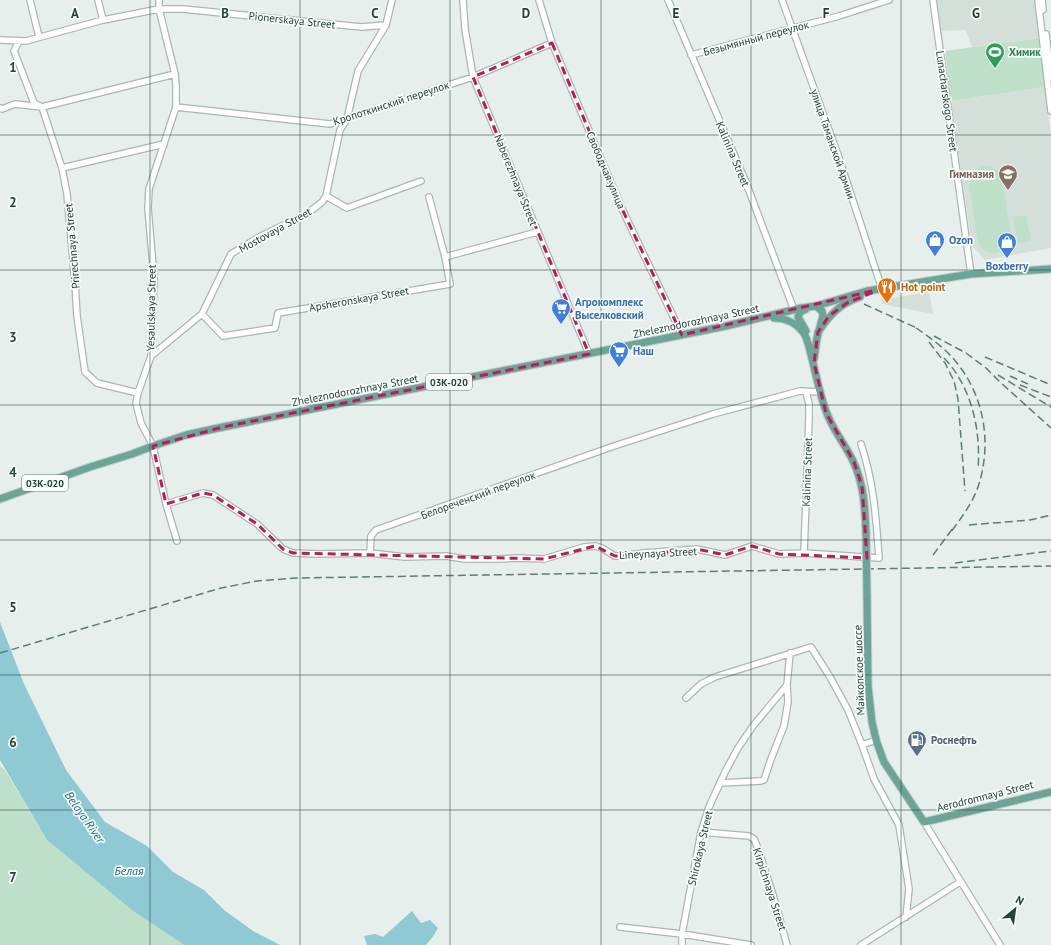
<svg xmlns="http://www.w3.org/2000/svg" width="1051" height="945" font-family="'PT Sans',sans-serif">
<rect width="100%" height="100%" fill="#e6efeb"/>
<path fill="#d4dfda" d="M937 0H1036L1041 38 972 47 966 30 941 31Z
M1045 87 1051 135V248L985 260 972 246 951 101Z
M929 292 933 314 882 304 881 300Z"/>
<path fill="#bfe0c8" d="M1041 38 1045 87 951 101 945 51Z
M986 166 992 167 997 170 1002 178 1011 234C1011 254 985 261 978 241 976 236 976 229 975 223 973 210 971 198 969 185 969 175 975 167 986 166Z
M1026 215 1031 241 1018 244 1013 217Z
M0 766 5 770 47 840 133 911 184 945H0Z"/>
<path fill="#8ec9d4" d="M0 622 24 684 66 770 105 822 147 846 173 872 204 890 224 910 253 931 280 945H184L133 911 47 840 0 760Z
M412 911 421 923 430 920 438 928 434 935 426 945H367L364 936 375 934 383 937Z"/>
<g fill="none" stroke-linecap="round" stroke-linejoin="round">
<defs>
<path id="minor" d="M30 0 39 37
M98 0 103 20
M159 0V9L175 74 176 85V107L149 189 148 208 154 278 151 356 138 393 136 403 141 423 153 446 166 504 177 541
M463 0 465 29 473 77 589 354
M539 0 552 43 623 211 682 335
M668 0 745 180 794 310
M782 0 838 155 882 289
M933 0 971 274
M1038 0 1051 111
M1042 0 1043 10
M1046 34 1051 78
M0 40 26 41 103 20 159 9H183L361 27 386 25
M19 41 14 51 34 103 42 107 175 74
M691 55 839 16 889 0
M176 107 330 124 473 77 552 43
M0 108 2 109 15 104 42 107 62 168 67 194 75 283 77 316 85 372 97 383 138 393
M62 168 164 144
M326 196 347 208 421 181
M445 257 537 232
M202 314 223 336 275 328 278 313 450 284 445 257 429 197
M151 356 202 314 231 254 259 237 308 213 322 202 326 196 340 130 347 119 358 71 386 25 392 0
M166 504 203 493 213 495 257 524 283 549 293 553 318 554 370 553 405 557 446 556 465 559H499L517 558 544 559 584 547 595 546 602 548 615 556H624L643 553 697 549 725 555 752 546 779 554 804 553 879 558C876 518 874 483 861 444
M370 553 371 536 376 530 614 446 713 414 800 391 820 392
M804 553 809 417V404L806 392
M686 698 701 684 715 677 811 647 830 677 848 710 862 745 874 779 899 825 909 889 906 917
M862 745 876 740
M720 783 761 781 764 780 771 759 784 726 788 702 787 685
M924 822 1000 945
M701 832 749 836 754 839 757 846 773 895 787 945
M620 927 682 934 751 945
M682 945V934L701 832 709 807 725 772 738 748 753 726 787 685 790 653
M861 945 960 882"/>
<path id="major" d="M774 318C785 318 796 323 803 332 808 339 809 347 811 355 816 373 819 393 826 411 832 429 845 444 853 461 864 484 865 508 866 533
M806 331 798 317 800 312 806 309
M818 332C830 315 839 304 860 297
M814 359 817 338 823 316 822 311 816 306
M0 499 90 467 132 454 153 446 186 435 223 427 726 326 801 308 816 306 867 291 971 274 1051 269
M867 596 868 686 872 722 876 740 884 762 924 822 1051 792"/>
</defs>
<use href="#minor" stroke="#a8b8b2" stroke-width="8"/>
<use href="#major" stroke="#c2cac8" stroke-width="9"/>
<use href="#minor" stroke="#fff" stroke-width="5.5"/>
<use href="#major" stroke="#6aa596" stroke-width="7"/>
<path stroke="#5f7d75" stroke-width="1.5" stroke-dasharray="8 4" stroke-linecap="butt" d="M864 304 919 329
M916 328C931 338 946 349 957 363 985 398 992 445 978 487 972 504 961 518 951 532
M934 336 966 353 986 368 1000 382 1051 428
M929 342 945 363 954 381 958 399 965 491
M985 357 1051 385
M944 358C972 387 981 431 978 469
M998 375 1051 407
M1010 376 1028 384
M1020 385 1051 397
M969 525 1030 520 1051 515
M933 555 953 528
M955 563 1051 551
M0 653 221 588 257 581 296 578 1051 566"/>
<defs>
<path id="major-bridge" d="M866 533 867 596"/>
</defs>
<use href="#major-bridge" stroke="#c2cac8" stroke-width="9" stroke-linecap="butt"/>
<use href="#major-bridge" stroke="#6aa596" stroke-width="7"/>
</g>
<path fill="none" stroke="#c2185b" stroke-width="3" stroke-dasharray="8 5" stroke-linejoin="round" d="M552 43 623 211 682 335 881 289 847 303 829 316 818 332 814 363 826 413 854 462 862 486 867 558 779 554 752 546 725 555 697 549 624 556H615L595 546 544 559 293 553 283 549 257 524 213 495 203 493 166 504 153 446 223 427 589 354 473 77Z"/>
<path fill="none" stroke="#24423a" stroke-width="1" stroke-opacity="0.55" d="M150 0V945M300 0V945M450 0V945M601 0V945M751 0V945M901 0V945M0 135H1051M0 270H1051M0 405H1051M0 540H1051M0 675H1051M0 810H1051"/>
<defs>
<symbol id="stadium-pin" viewBox="-11 -11 22 30"><path d="M0 17L-7.5 6A9.5 9.5 0 1 1 7.5 6Z" fill="#2e9e5b" stroke="#f7fbf9"/><path d="M0-5a6.5 5 0 1 0 0 10a6.5 5 0 1 0 0-10ZM-3.5-1.8h7v3.6h-7Z" fill="#fff"/></symbol>
<symbol id="school-pin" viewBox="-11 -11 22 30"><path d="M0 17L-7.5 6A9.5 9.5 0 1 1 7.5 6Z" fill="#8d6e63" stroke="#f7fbf9"/><path d="M0-5L7-2L0 1L-7-2ZM-4 1L0 2.5L4 1V4Q0 6-4 4Z" fill="#fff"/></symbol>
<symbol id="shop-pin" viewBox="-11 -11 22 30"><path d="M0 17L-7.5 6A9.5 9.5 0 1 1 7.5 6Z" fill="#3f7fe0" stroke="#f7fbf9"/><path d="M-5-2.5h2.3a2.7 3.5 0 0 1 5.4 0H5L5.5 6h-11ZM-1.5-2.5h3a1.5 2.3 0 0 0-3 0Z" fill="#fff"/></symbol>
<symbol id="restaurant-pin" viewBox="-11 -11 22 30"><path d="M0 17L-7.5 6A9.5 9.5 0 1 1 7.5 6Z" fill="#e8710a" stroke="#f7fbf9"/><path d="M-5-6h1v4h1v-4h1v4h1v-4h1v5L-1.5 .5V6h-2V.5L-5-1ZM5-6V6H3V1.5H1.5Q1.5-4 5-6Z" fill="#fff"/></symbol>
<symbol id="supermarket-pin" viewBox="-11 -11 22 30"><path d="M0 17L-7.5 6A9.5 9.5 0 1 1 7.5 6Z" fill="#3f7fe0" stroke="#f7fbf9"/><path d="M-6-5.5h2.5l.6 2H6L4.5 2H-2.5L-4.4-4H-6ZM-1.5 3.2a1.3 1.3 0 1 0 .1 0ZM3 3.2a1.3 1.3 0 1 0 .1 0Z" fill="#fff"/></symbol>
<symbol id="fuel-pin" viewBox="-11 -11 22 30"><path d="M0 17L-7.5 6A9.5 9.5 0 1 1 7.5 6Z" fill="#5c6f8a" stroke="#f7fbf9"/><path d="M-5.5-6h7V0h2V4h1.3V-2.5L3-4.5l.8-.8L6-3V5H2.5V1h-1V6h-7ZM-4.2-4.7v3.2H.2V-4.7Z" fill="#fff"/></symbol>
</defs>
<g fill-rule="evenodd">
<use href="#stadium-pin" x="984" y="41" width="22" height="30"/>
<use href="#school-pin" x="997" y="163" width="22" height="30"/>
<use href="#shop-pin" x="924" y="229" width="22" height="30"/>
<use href="#shop-pin" x="996" y="231" width="22" height="30"/>
<use href="#restaurant-pin" x="876" y="276" width="22" height="30"/>
<use href="#supermarket-pin" x="550" y="297" width="22" height="30"/>
<use href="#supermarket-pin" x="608" y="340" width="22" height="30"/>
<use href="#fuel-pin" x="906" y="729" width="22" height="30"/>
</g>
<g text-anchor="middle" dominant-baseline="central" stroke-width="3.5" stroke-linejoin="round" paint-order="stroke">
<g fill="#f7fbf9" stroke="#637a73" stroke-width="1">
<rect x="426" y="374" width="46" height="16" rx="3"/>
<rect x="22" y="475" width="46" height="16" rx="3"/>
</g>
<g font-size="10" font-weight="bold" fill="#24423a">
<text x="449" y="382">03К-020</text>
<text x="45" y="483">03К-020</text>
</g>
<g font-size="11" fill="#24423a" stroke="#f7fbf9">
<text transform="translate(292 20) rotate(6)">Pionerskaya Street</text>
<text transform="translate(756 38) rotate(-15)">Безымянный переулок</text>
<text transform="translate(947 101) rotate(82)">Lunacharskogo Street</text>
<text transform="translate(391 103) rotate(-18)">Кропоткинский переулок</text>
<text transform="translate(833 144) rotate(71)">улица Таманской Армии</text>
<text transform="translate(733 154) rotate(67)">Kalinina Street</text>
<text transform="translate(606 170) rotate(67)">Свободная улица</text>
<text transform="translate(516 180) rotate(68)">Naberezhnaya Street</text>
<text transform="translate(275 230) rotate(-29)">Mostovaya Street</text>
<text transform="translate(72 246) rotate(-95)">Prirechnaya Street</text>
<text transform="translate(359 299) rotate(-10)">Apsheronskaya Street</text>
<text transform="translate(151 308) rotate(-89)">Yesaulskaya Street</text>
<text transform="translate(696 321) rotate(-12)">Zheleznodorozhnaya Street</text>
<text transform="translate(355 390) rotate(-11)">Zheleznodorozhnaya Street</text>
<text transform="translate(807 472) rotate(-88)">Kalinina Street</text>
<text transform="translate(478 495) rotate(-20)">Белореченский переулок</text>
<text transform="translate(658 553) rotate(-3)">Lineynaya Street</text>
<text transform="translate(859 670) rotate(-92)">Майкопское шоссе</text>
<text transform="translate(985 796) rotate(-14)">Aerodromnaya Street</text>
<text transform="translate(700 848) rotate(-77)">Shirokaya Street</text>
<text transform="translate(770 889) rotate(72)">Kirpichnaya Street</text>
</g>
<g font-size="11" font-weight="bold" fill="#27864d" stroke="#f7fbf9" text-anchor="start">
<text x="1009" y="52">Химик</text>
</g>
<g font-size="11" font-weight="bold" fill="#785e54" stroke="#f7fbf9" text-anchor="end">
<text x="994" y="174">Гимназия</text>
</g>
<g font-size="11" font-weight="bold" fill="#366cbe" stroke="#f7fbf9" text-anchor="start">
<text x="949" y="240">Ozon</text>
<text x="1007" y="266" text-anchor="middle">Boxberry</text>
<text x="575" y="302">Агрокомплекс<tspan x="575" dy="13">Выселковский</tspan></text>
<text x="633" y="351">Наш</text>
</g>
<g font-size="11" font-weight="bold" fill="#c56008" stroke="#f7fbf9" text-anchor="start">
<text x="901" y="287">Hot point</text>
</g>
<g font-size="11" font-weight="bold" fill="#4e5e75" stroke="#f7fbf9" text-anchor="start">
<text x="931" y="740">Роснефть</text>
</g>
<g font-size="12" font-style="italic" fill="#1c6f80" stroke="#f7fbf9">
<text transform="translate(85 817) rotate(55)">Belaya River</text>
<text x="129" y="870">Белая</text>
</g>
</g>
<g font-size="13" text-anchor="middle" font-weight="bold" fill="#24423a" stroke="#f7fbf9" stroke-width="3.5" stroke-linejoin="round" paint-order="stroke">
<text x="75" y="18">A</text>
<text x="225" y="18">B</text>
<text x="375" y="18">C</text>
<text x="526" y="18">D</text>
<text x="676" y="18">E</text>
<text x="826" y="18">F</text>
<text x="976" y="18">G</text>
<text x="13" y="72">1</text>
<text x="13" y="207">2</text>
<text x="13" y="342">3</text>
<text x="13" y="477">4</text>
<text x="13" y="612">5</text>
<text x="13" y="747">6</text>
<text x="13" y="882">7</text>
</g>
<g transform="translate(1015 909) rotate(29)" stroke="#f7fbf9" stroke-width="3" paint-order="stroke">
<path d="M0-3L7 15L0 10L-7 15Z" fill="#24423a"/>
<text y="-6" font-size="11" font-weight="bold" text-anchor="middle" fill="#24423a">N</text>
</g>
</svg>
